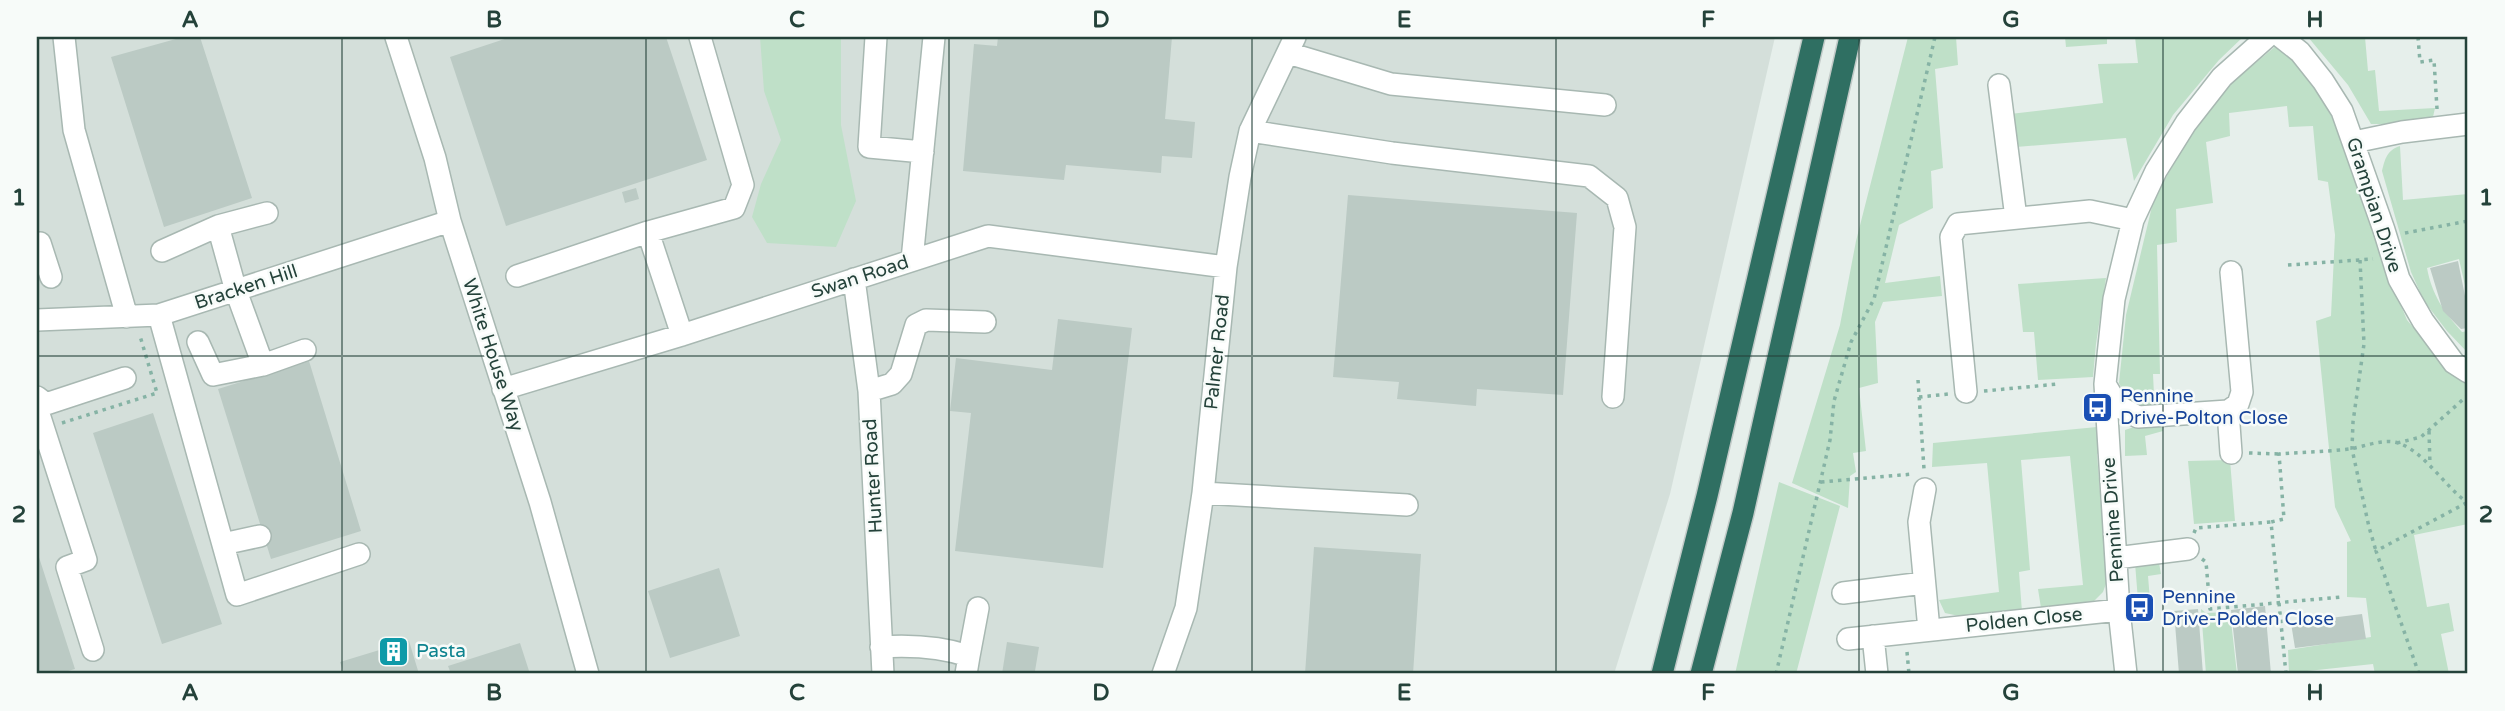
<svg xmlns="http://www.w3.org/2000/svg" width="2505" height="711" font-family="'Varela Round',sans-serif">
<rect width="100%" height="100%" fill="#e6efeb"/>
<path fill="#d4dfda" d="M37 37H1775L1670 494 1614 674H37Z"/>
<path fill="#bfe0c8" d="M760 37H841V125L856 201 836 247 767 243 752 217 761 184 781 140 764 91Z
M1908 37H1956L1958 65 1935 69 1943 168 1931 171 1933 208 1899 225 1885 283 1940 276 1942 296 1883 302 1875 322 1878 383 1859 388 1866 451 1853 453 1856 472 1850 476 1848 508 1792 483 1840 325 1856 241Z
M2065 37H2107V44L2066 47Z
M2135 37H2243L2219 60 2173 115 2134 181 2126 138 2016 147 2010 114 2103 103 2098 64 2138 63Z
M2308 37H2365L2368 71 2375 70 2379 111 2435 108 2433 117 2391 124H2371L2348 85Z
M2277 45 2308 74 2336 125 2391 282 2407 320 2448 368 2468 381V524L2414 535 2427 607 2449 603 2454 631 2441 634 2449 674H2375L2373 664 2289 673 2288 650 2371 637 2366 598 2347 597V542L2351 541 2335 507 2316 321 2331 316 2335 235 2328 182 2318 180 2313 126 2289 127 2287 106 2229 113 2230 136 2206 142 2213 203 2176 209 2177 242 2157 245 2160 374H2153L2154 395 2185 394 2186 406 2136 407 2126 397 2119 383 2126 315 2154 198 2188 140 2227 87Z
M2400 146 2403 200 2468 194V299L2459 259 2427 268C2432 295 2444 312 2462 332L2468 331V353L2447 331 2424 301 2411 272 2382 171C2385 159 2387 150 2400 146Z
M2106 278 2096 344 2093 377 2038 380 2034 332H2023L2018 284Z
M2162 424 2163 431 2145 436 2147 455 2125 456V430L2137 426Z
M2097 427 2099 453 2097 454 2107 581 2103 592 2094 601 2041 608 2038 589 2083 585 2070 456 2021 460 2030 570 2019 572 2022 612 1959 616 1945 613 1939 600 1999 592 1987 463 1932 467 1933 443Z
M2230 460 2235 521 2194 524 2188 461Z
M1779 482 1840 506 1796 674H1735Z
M2135 563H2159L2161 574 2148 576 2151 612 2139 613Z
M2201 609 2206 613 2230 612 2237 674H2206Z"/>
<path fill="#bbcac4" d="M183 37H200L252 198 164 227 111 57Z
M511 37H666L707 160 506 226 450 57Z
M998 37H1172L1165 119 1195 122 1192 158 1162 156 1161 173 1066 165 1064 180 963 171 974 44 997 46Z
M636 188 639 199 625 203 622 192Z
M1348 195 1577 213 1563 395 1477 389 1476 406 1397 399 1399 382 1333 377Z
M2458 261 2466 301 2468 300V328L2461 329 2443 311 2430 268Z
M1058 319 1132 328 1103 568 955 551 971 413 950 411 956 358 1052 370Z
M309 361 361 531 271 559 218 389Z
M153 413 222 624 162 644 93 433Z
M1314 547 1421 554 1413 674H1305Z
M37 551 75 669 58 674H37Z
M719 568 740 636 670 658 648 591Z
M2265 606 2271 674H2238L2231 610Z
M2198 609 2203 674H2179L2174 611Z
M2362 614 2366 639 2295 648 2291 623Z
M409 641 419 674H344L340 662Z
M1007 642 1039 647 1035 671 1045 674H1002Z
M520 643 530 674H451L448 666Z"/>
<g fill="none" stroke-linecap="round" stroke-linejoin="round">
<defs>
<path id="minor" d="M64 37 74 130 127 317
M396 37 435 158 450 221 540 502 588 674
M876 37 869 147 923 152
M2281 37 2300 52 2323 81 2342 111 2384 230 2399 279 2423 321 2454 363 2468 372
M1288 53 1391 84 1605 105
M1999 85 2016 218
M1250 131 1392 153 1589 176 1617 198 1625 227 1613 397
M2354 142 2402 132 2468 124
M37 244 40 243 51 277
M162 251 218 226
M912 260 934 37
M517 276 648 232
M854 279 869 391 883 674
M159 315 237 595 359 554
M37 320 159 315 450 221
M682 335 648 232 734 208 743 185 700 37
M198 342 213 375 263 365 236 291 218 226 267 213
M263 365 305 350
M2105 384 2118 406 2138 417 2228 411 2238 404 2242 392 2231 272
M503 389 682 335 988 236 1226 267
M869 391 892 384 901 374 916 325 926 320 985 322
M1966 392 1951 237 1958 224 2090 211 2133 220
M37 397 46 404 125 378
M37 408 86 560 67 567 93 650
M2228 411 2231 453
M1925 489 1919 522 1929 630
M1203 493 1407 505
M223 544 260 536
M2116 558 2188 549
M1843 593 1924 583
M1873 636 1877 674
M1848 639 2119 610
M881 647C911 645 941 647 969 656L966 674
M969 656 978 608
M1163 674 1186 608 1203 493 1226 267 1240 177 1250 131 1295 37
M2126 674 2119 610 2105 384 2114 299 2133 220 2156 171 2186 123 2222 77 2267 37"/>
<path id="highway" d="M1662 674 1707 496 1814 37
M1701 674 1743 513 1850 37"/>
</defs>
<use href="#minor" stroke="#a8b8b2" stroke-width="24"/>
<use href="#highway" stroke="#c2cac8" stroke-width="24"/>
<path stroke="#86b3a5" stroke-width="3.5" stroke-dasharray="3.5 5" stroke-linecap="butt" d="M2418 37 2420 62 2434 60 2437 109
M2405 233 2468 221
M2360 260 2364 344 2353 422 2352 449 2369 527 2376 551
M2288 265 2373 259
M1918 380 1924 469
M1984 391 2058 384
M1919 397 1949 394
M62 423 157 393 140 336
M2429 431 2430 465
M2397 443 2421 437 2468 395
M2249 453 2279 454
M1821 482 1913 474
M2194 533 2196 528 2271 522
M2202 559 2206 562 2210 609 2341 597
M1907 652 1909 674
M1776 674 1830 440 1834 401 1851 342 1874 299 1935 37
M2286 674 2271 522 2284 519 2279 454C2302 452 2326 452 2349 449 2364 447 2383 438 2398 443 2424 451 2445 487 2468 503
M2419 674 2376 551 2468 502"/>
<use href="#minor" stroke="#fff" stroke-width="21"/>
<use href="#highway" stroke="#2f6f62" stroke-width="21"/>
</g>
<path fill="none" stroke="#24423a" stroke-width="2" stroke-opacity="0.55" d="M342 37V674M646 37V674M949 37V674M1252 37V674M1556 37V674M1859 37V674M2163 37V674M37 356H2468"/>
<defs>
<symbol id="bus-square" viewBox="-11 -11 22 22"><rect x="-9" y="-9" width="18" height="18" rx="4" fill="#1a4fb4" stroke="#f7fbf9"/><path d="M-5-6H5V4H4V6H2V4H-2V6H-4V4H-5ZM-3.5-4V0h7V-4ZM-3.5 1.2v1.5H-2V1.2ZM2 1.2v1.5H3.5V1.2Z" fill="#fff"/></symbol>
<symbol id="building-square" viewBox="-11 -11 22 22"><rect x="-9" y="-9" width="18" height="18" rx="4" fill="#0f9aa8" stroke="#f7fbf9"/><path d="M-4-6H4V6H1V3H-1V6H-4ZM-2.5-4.3h1.7v1.8h-1.7ZM.8-4.3h1.7v1.8H.8ZM-2.5-1h1.7V.8h-1.7ZM.8-1h1.7V.8H.8Z" fill="#fff"/></symbol>
</defs>
<g fill-rule="evenodd">
<use href="#bus-square" x="2080" y="390" width="35" height="35"/>
<use href="#bus-square" x="2122" y="590" width="35" height="35"/>
<use href="#building-square" x="376" y="634" width="35" height="35"/>
</g>
<g text-anchor="middle" dominant-baseline="central" stroke-width="5" stroke-linejoin="round" paint-order="stroke">
<g font-size="19" fill="#24423a" stroke="#f7fbf9">
<text transform="translate(2374 205) rotate(72)">Grampian Drive</text>
<text transform="translate(860 277) rotate(-18)">Swan Road</text>
<text transform="translate(246 287) rotate(-18)">Bracken Hill</text>
<text transform="translate(1217 352) rotate(-84)">Palmer Road</text>
<text transform="translate(493 355) rotate(72)">White House Way</text>
<text transform="translate(873 476) rotate(-93)">Hunter Road</text>
<text transform="translate(2113 520) rotate(-94)">Pennine Drive</text>
<text transform="translate(2024 620) rotate(-6)">Polden Close</text>
</g>
<g font-size="19" fill="#164399" stroke="#f7fbf9" text-anchor="start">
<text x="2120" y="396">Pennine<tspan x="2120" dy="22">Drive-Polton Close</tspan></text>
<text x="2162" y="597">Pennine<tspan x="2162" dy="22">Drive-Polden Close</tspan></text>
</g>
<g font-size="19" fill="#0d838f" stroke="#f7fbf9" text-anchor="start">
<text x="416" y="651">Pasta</text>
</g>
</g>
<rect width="2505" height="711" fill="none" stroke="#f7fbf9" stroke-width="77"/>
<rect x="38" y="38" width="2428" height="634" fill="none" stroke="#24423a" stroke-width="2.5"/>
<g font-size="23" text-anchor="middle" font-weight="bold" fill="#24423a">
<text x="190" y="27">A</text>
<text x="494" y="27">B</text>
<text x="797" y="27">C</text>
<text x="1101" y="27">D</text>
<text x="1404" y="27">E</text>
<text x="1708" y="27">F</text>
<text x="2011" y="27">G</text>
<text x="2315" y="27">H</text>
<text x="19" y="205">1</text>
<text x="2486" y="205">1</text>
<text x="19" y="522">2</text>
<text x="2486" y="522">2</text>
<text x="190" y="700">A</text>
<text x="494" y="700">B</text>
<text x="797" y="700">C</text>
<text x="1101" y="700">D</text>
<text x="1404" y="700">E</text>
<text x="1708" y="700">F</text>
<text x="2011" y="700">G</text>
<text x="2315" y="700">H</text>
</g>
</svg>
